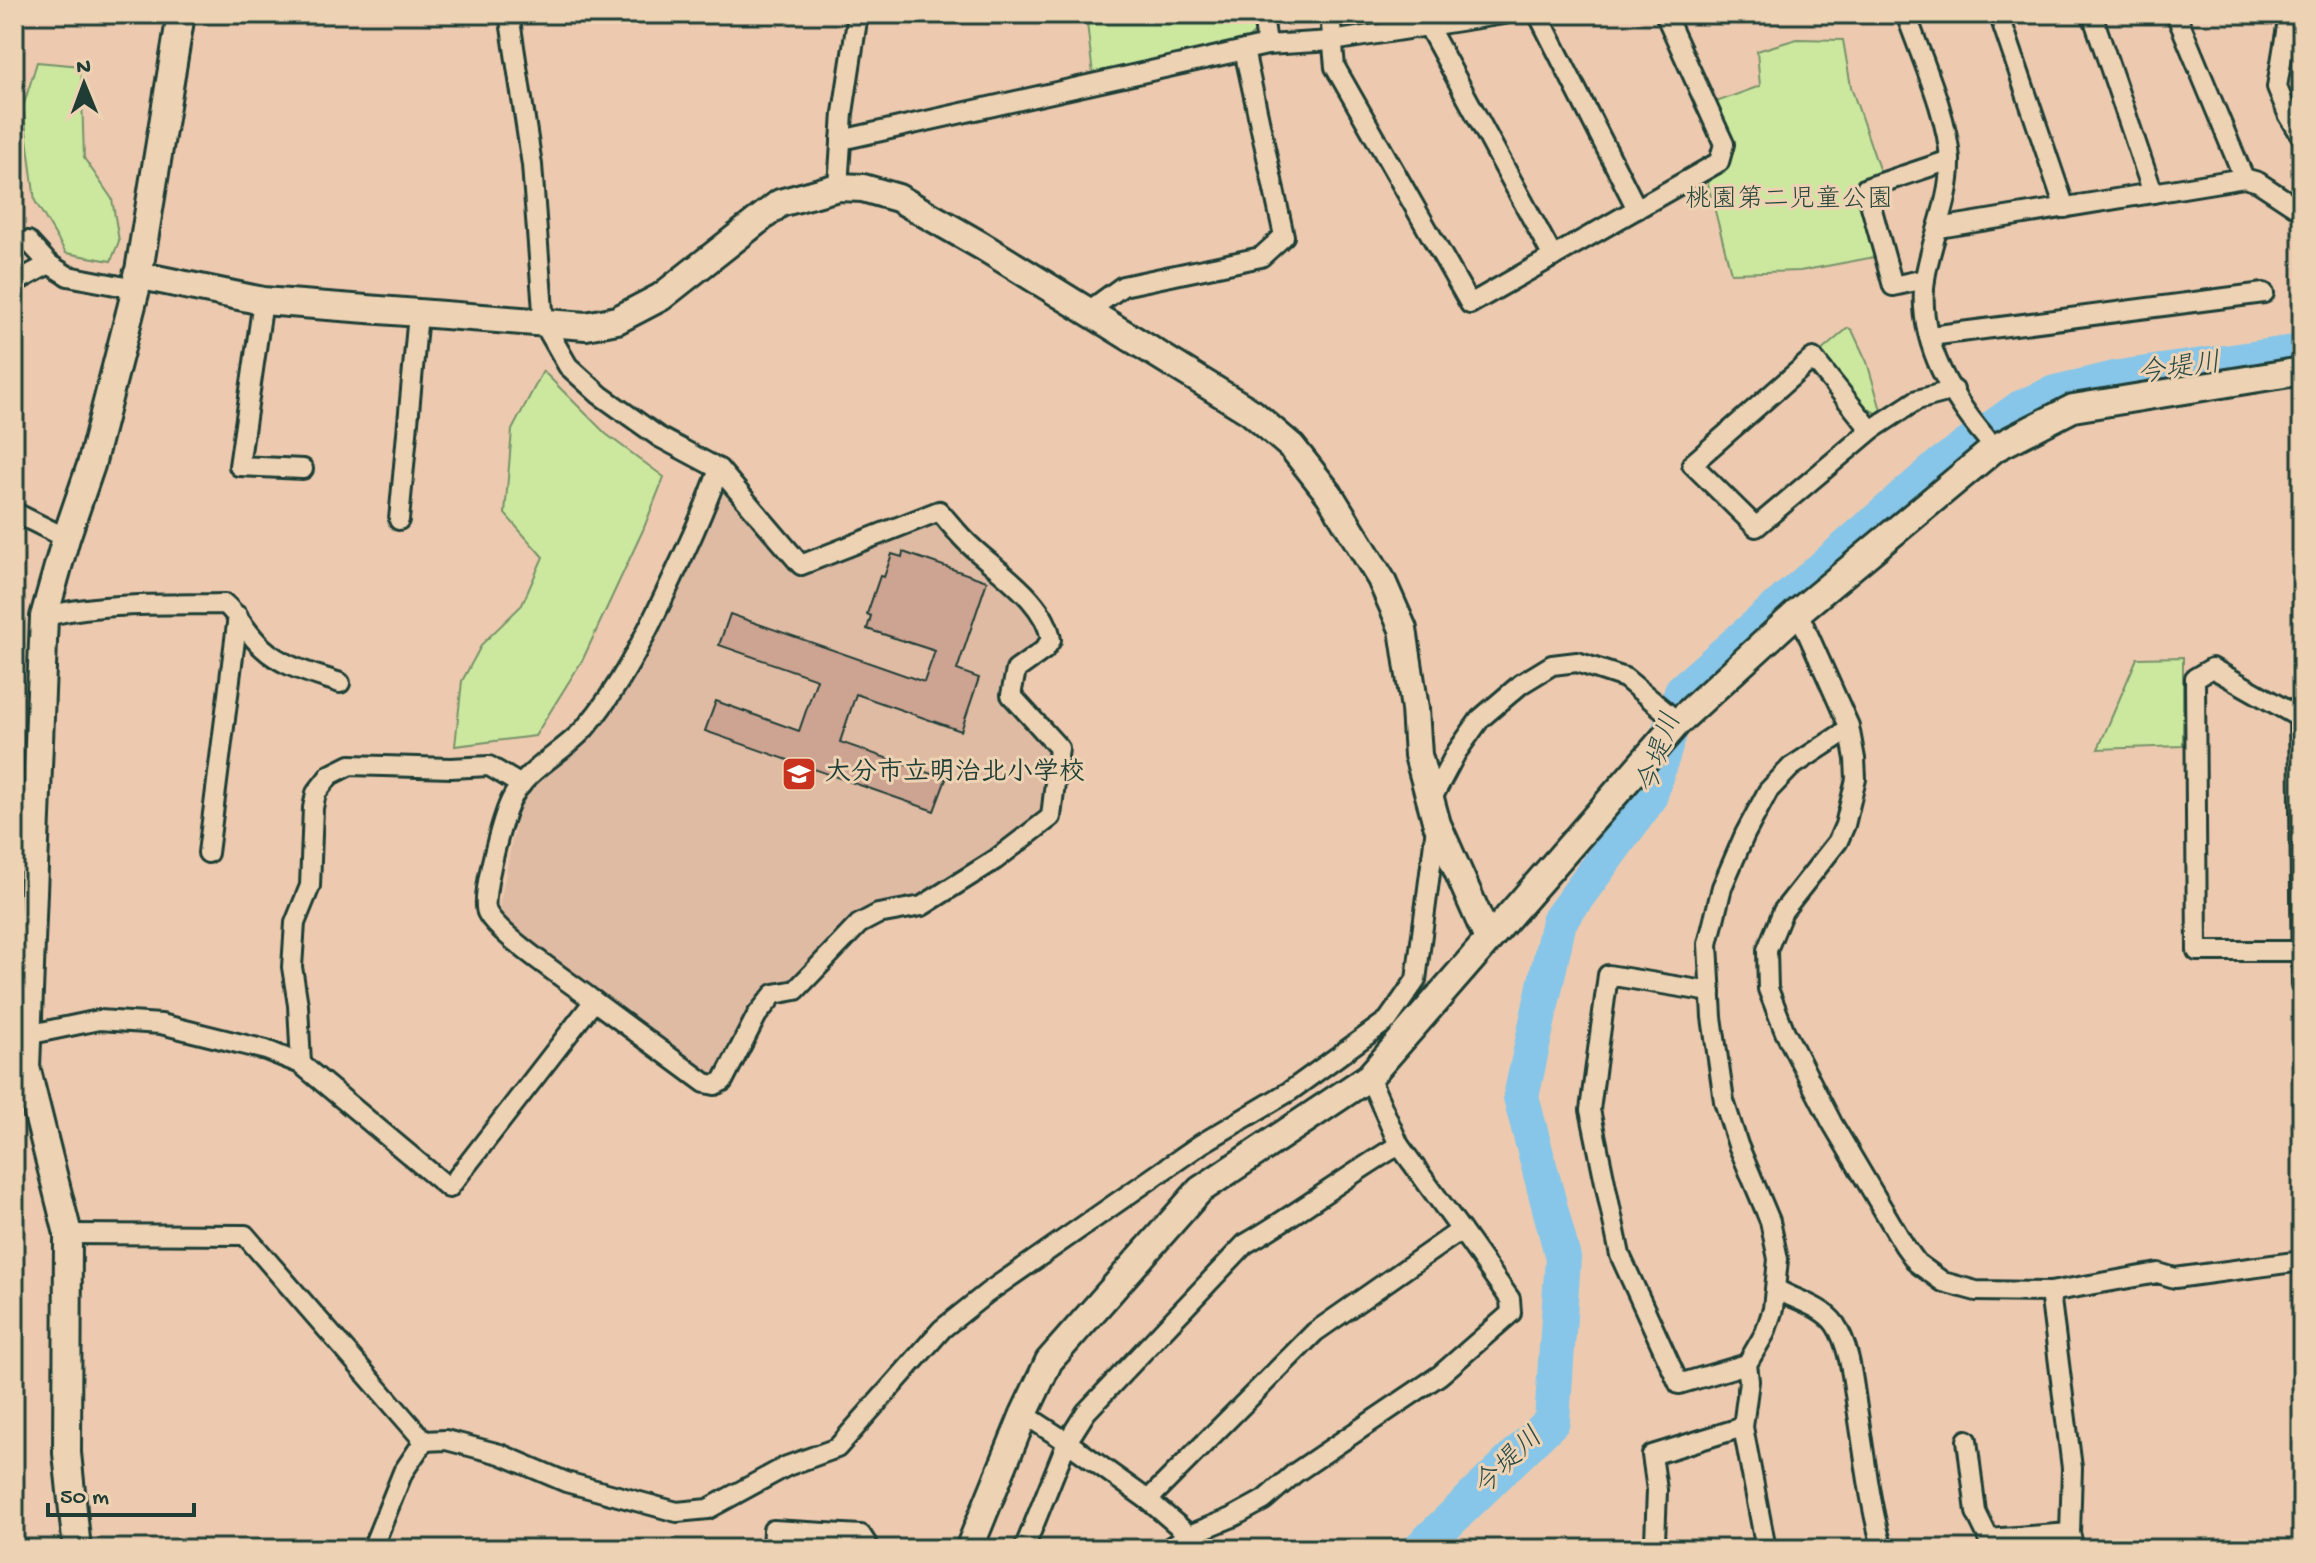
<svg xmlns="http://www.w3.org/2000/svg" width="2316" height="1563" viewBox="0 0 2316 1563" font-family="'Gochi Hand','Klee One',sans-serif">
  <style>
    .built { fill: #dfbba4 }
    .green { fill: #cce89f; stroke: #76926a; stroke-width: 2 }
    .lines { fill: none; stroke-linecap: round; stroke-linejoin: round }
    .river { stroke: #87c6e8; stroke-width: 36 }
    .building { fill: #cda392; stroke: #1f3d34; stroke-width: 2 }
    .street-casing { stroke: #1f3d34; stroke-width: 24 }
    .secondary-casing { stroke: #1f3d34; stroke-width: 32 }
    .street { stroke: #edd3b4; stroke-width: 18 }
    .secondary { stroke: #edd3b4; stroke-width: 26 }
    .labels { text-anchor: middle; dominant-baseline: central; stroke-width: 6; stroke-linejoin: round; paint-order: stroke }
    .park-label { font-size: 26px; fill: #284639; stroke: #edd3b4 }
    .poi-label { font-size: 26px; font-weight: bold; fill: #1f3d34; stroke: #edd3b4; text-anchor: start }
    .water-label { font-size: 28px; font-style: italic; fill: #294b46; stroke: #edd3b4 }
  </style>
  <rect width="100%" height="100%" fill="#edcaaf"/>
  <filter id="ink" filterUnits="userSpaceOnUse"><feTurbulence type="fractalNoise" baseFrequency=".0125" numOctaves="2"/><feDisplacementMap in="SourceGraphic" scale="16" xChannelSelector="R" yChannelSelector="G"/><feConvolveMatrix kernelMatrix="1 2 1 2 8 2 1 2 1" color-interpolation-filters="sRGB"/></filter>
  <g filter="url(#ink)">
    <!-- built -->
    <path class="built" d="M728,491L773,545L774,551L800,578L930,521L942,522L1001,578L1044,629L1041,644L1005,698L1051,748L1044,814L920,900L902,902L789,984L719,1078L706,1076L503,922L499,908L520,800L593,737L638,671L720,495Z"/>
    <!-- green -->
    <g class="green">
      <path d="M1086,14H1253L1255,32L1245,41L1093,75Z"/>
      <path d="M1797,39L1843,40L1851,87L1881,175L1858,184L1875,257L1800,271L1731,273L1707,180L1727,168L1731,142L1716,102L1760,86L1757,51Z"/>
      <path d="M37,62L81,66L84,158L112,199L119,241L111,261L66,253L35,201L23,107Z"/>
      <path d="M1848,328L1852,330L1867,362L1881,410L1876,413L1867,408L1820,352Z"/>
      <path d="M543,371L606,434L664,477L643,530L583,659L535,736L455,746L462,681L482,644L522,605L543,557L505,514L512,430Z"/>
      <path d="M2183,657V746L2098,749L2137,658Z"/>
    </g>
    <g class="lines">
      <!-- river -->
      <path class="river" d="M1420,1549L1552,1421L1563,1258L1521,1097L1559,921L1649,798L1682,691L1941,465L2021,408L2055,393L2119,378L2302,352"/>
    </g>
    <!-- building -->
    <path class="building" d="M903,552L987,581L957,670L979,678L961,731L856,694L840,742L946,779L934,811L705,731L716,701L799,731L817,679L719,645L730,614L924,682L935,651L867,629L871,616L867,614L880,576L884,577L892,554L902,557Z"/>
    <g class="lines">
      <!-- street casing -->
      <g class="street-casing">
        <g id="street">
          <path d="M509,14L532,165L544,324L568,366L600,395L659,437L719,469L801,565L939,511C950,523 960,537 973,548C1000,573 1046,602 1051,640L1044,650L1016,670L1011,695L1059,748L1051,817L995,860L922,906L878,914L859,924L796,990L774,994L757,1015L723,1081L715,1085L705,1083L594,1001"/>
          <path d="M1263,14L1267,45"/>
          <path d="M1330,14L1335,67L1470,304L1719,162L1724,144L1665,14"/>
          <path d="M1538,14L1637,209"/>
          <path d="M1906,14C1921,57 1948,116 1950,160C1951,202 1931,238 1925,279C1916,342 1954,403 1995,448"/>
          <path d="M1999,14L2065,208"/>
          <path d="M2092,14L2153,193"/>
          <path d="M2176,14L2244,178"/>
          <path d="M2289,14L2277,87L2288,114L2302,137"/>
          <path d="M1428,26L1553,257"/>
          <path d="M841,140L1267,45L1332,41L1504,14"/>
          <path d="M838,187L843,113L858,14"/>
          <path d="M1939,228L2244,178L2258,182L2302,211"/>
          <path d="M14,240L28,241L49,264L68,276L136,289"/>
          <path d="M1925,279L1893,286L1866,188L1950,160"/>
          <path d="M14,283L49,264"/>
          <path d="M263,301L239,466L303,469"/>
          <path d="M1087,312L1123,286L1261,257L1284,236L1244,50"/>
          <path d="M1930,336L2264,293"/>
          <path d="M1871,430L1756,527L1692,464L1813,358L1871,430L1917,400L1954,390"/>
          <path d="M14,512L66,538"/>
          <path d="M399,520L418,314"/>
          <path d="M1798,612L1849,726L1855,759L1856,779L1845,825L1838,841L1783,911L1767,950L1768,989L1785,1032L1832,1123L1904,1245L1917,1263L1943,1282L1976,1291L2050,1292L2158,1273L2175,1278L2302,1261"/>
          <path d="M44,617C95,602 171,605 225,604C240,617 248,635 263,648C283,667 314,674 340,683"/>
          <path d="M2299,717L2302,983"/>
          <path d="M2302,719L2212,668L2195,678L2197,951H2302"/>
          <path d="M1430,802L1456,753L1480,719L1521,684L1552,665L1577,662L1625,678L1678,722"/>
          <path d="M208,853L238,616"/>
          <path d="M1711,992L1608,975L1590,1110L1620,1255L1679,1384L1747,1364"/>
          <path d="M27,1035L99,1020L161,1024L266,1050L301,1064L449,1188L594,1001C570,982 498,935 487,912C480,897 503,816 511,800C526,769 563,753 585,728C620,688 643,640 666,592C685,552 704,512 719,469"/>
          <path d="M301,1064L298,1005L292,967L295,923L310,886L313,808L316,793L330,775L350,765L451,768L489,766L521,785"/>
          <path d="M68,1234L245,1235L424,1441"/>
          <path d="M1776,1289C1795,1300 1822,1306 1835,1324C1850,1346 1853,1382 1857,1408C1865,1455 1869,1503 1883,1549"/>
          <path d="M2050,1292L2072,1468L2070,1533L2074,1549"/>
          <path d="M1024,1414L1067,1442L1148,1500L1315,1332L1461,1230L1399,1145L1369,1077"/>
          <path d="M1967,1440L1976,1512L1994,1549"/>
          <path d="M424,1441L446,1440L500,1454L566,1482L677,1512L708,1509L787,1466L837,1448L942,1329L987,1293L1201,1144L1290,1091L1388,1020L1416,980L1436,827"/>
          <path d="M1148,1500L1189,1535L1233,1517L1264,1500L1295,1473L1440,1375L1511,1313L1510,1299L1461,1230"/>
          <path d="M1988,1539L2070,1533"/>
          <path d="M372,1549L403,1472L424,1441"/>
          <path d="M772,1549L773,1530L861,1535L870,1549"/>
          <path d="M1024,1549L1067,1442L1086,1412L1245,1244C1298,1214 1346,1176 1399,1145"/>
          <path d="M1167,1549L1189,1535"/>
          <path d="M1657,1549L1655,1541L1657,1490L1652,1455L1743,1427"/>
          <path d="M1766,1549L1743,1427L1749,1381L1747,1364L1765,1333L1773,1309L1778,1259L1770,1221L1738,1145L1724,1101L1712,1017L1708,944L1722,887L1745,834L1768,791L1791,767L1849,729"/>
        </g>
      </g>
      <!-- secondary casing -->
      <g class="secondary-casing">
        <g id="secondary">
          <path d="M137,275L263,301L586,326L617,320L661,297L780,203L838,187L863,188L898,198L982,246L1251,412L1292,447L1329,494L1381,579L1403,629L1415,709L1418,755L1437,824L1488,939"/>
          <path d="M77,1549L67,1453L68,1234L26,1067L44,617L66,538L91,465L136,289L181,14"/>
          <path d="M969,1549L1024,1414L1049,1361L1200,1190L1369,1077L1678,722L1798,612L1995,448L2073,408L2302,371"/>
        </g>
      </g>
      <!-- street -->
      <use href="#street" class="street"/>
      <!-- secondary -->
      <use href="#secondary" class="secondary"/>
    </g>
  </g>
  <!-- icons -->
  <defs>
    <g id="school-square" transform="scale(1.8)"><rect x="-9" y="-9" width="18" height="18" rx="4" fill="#c8321e" stroke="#edd3b4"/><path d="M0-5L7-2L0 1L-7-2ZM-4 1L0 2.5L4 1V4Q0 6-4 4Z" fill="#fff"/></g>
  </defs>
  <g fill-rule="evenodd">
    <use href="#school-square" x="799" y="774"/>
  </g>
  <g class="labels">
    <!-- park labels -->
    <g class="park-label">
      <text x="1789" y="201">桃園第二児童公園</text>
    </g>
    <!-- poi labels -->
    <g class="poi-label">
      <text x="825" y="774">大分市立明治北小学校</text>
    </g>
    <!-- water labels -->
    <g class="water-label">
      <text transform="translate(2179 370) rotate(-8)">今堤川</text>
      <text transform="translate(1661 754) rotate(-71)">今堤川</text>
      <text transform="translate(1509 1463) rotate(-44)">今堤川</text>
    </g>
  </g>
  <!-- margin -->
  <rect width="2316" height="1563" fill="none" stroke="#edd3b4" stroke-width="48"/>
  <rect x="24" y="24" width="2268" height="1515" fill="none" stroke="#1f3d34" stroke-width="3" filter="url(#ink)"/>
  <!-- north arrow -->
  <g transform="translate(84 84) rotate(359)" stroke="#edd3b4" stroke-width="6" paint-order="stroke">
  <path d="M0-6L14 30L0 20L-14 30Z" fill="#1f3d34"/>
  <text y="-12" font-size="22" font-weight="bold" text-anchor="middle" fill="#1f3d34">N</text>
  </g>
  <!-- scale -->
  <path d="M48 1503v12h146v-12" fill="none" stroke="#1f3d34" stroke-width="4"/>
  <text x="60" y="1503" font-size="24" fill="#1f3d34" stroke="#edd3b4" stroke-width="6" paint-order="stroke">50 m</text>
</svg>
